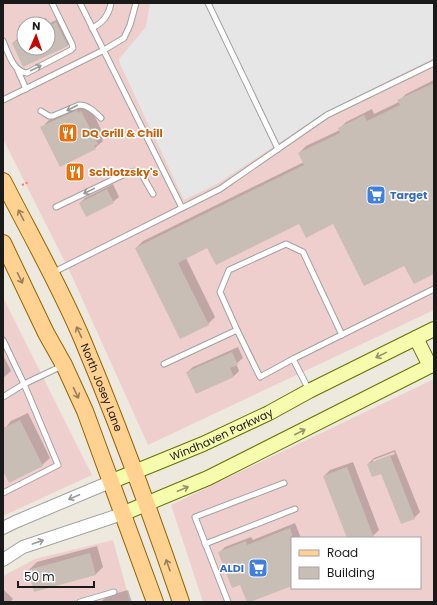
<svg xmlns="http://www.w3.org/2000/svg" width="437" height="605" viewBox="0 0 437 605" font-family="Poppins,sans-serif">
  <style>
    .commercial { fill: #efcfcd; fill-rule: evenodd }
    .parking { fill: #e6e6e6 }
    .shadow { fill: #0003; fill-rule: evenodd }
    .building { fill: #c9beb5 }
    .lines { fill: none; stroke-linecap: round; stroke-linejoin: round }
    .service-casing { stroke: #a1a1a1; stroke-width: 7 }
    .tertiary-casing { stroke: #a1a1a1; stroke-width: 14 }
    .secondary-casing { stroke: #647300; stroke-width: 16 }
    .primary-casing { stroke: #916400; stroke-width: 18 }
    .path { stroke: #ff725e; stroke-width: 2; stroke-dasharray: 2 2; stroke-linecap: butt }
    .service { stroke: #fff; stroke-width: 5 }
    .tertiary { stroke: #fff; stroke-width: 12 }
    .secondary { stroke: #f6fcae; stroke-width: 14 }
    .primary { stroke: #ffd292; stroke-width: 16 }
    .oneway { stroke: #989898 }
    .oneway2 { stroke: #987f5c }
    .oneway3 { stroke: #93966b }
    .labels { text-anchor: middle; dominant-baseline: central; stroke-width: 3; stroke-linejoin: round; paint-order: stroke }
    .food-label { font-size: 11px; font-weight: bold; fill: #c56008; stroke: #fff; text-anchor: start }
    .shop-label { font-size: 11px; font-weight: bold; fill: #366cbe; stroke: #fff; text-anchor: start }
    .street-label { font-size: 11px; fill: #1a1a1a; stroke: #fff }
  </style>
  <rect width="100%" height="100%" fill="#ede9df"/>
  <!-- commercial -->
  <g class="commercial">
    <path d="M3,3H434V310L148,445L70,272L3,139ZM24,24H48V48H24Z"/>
    <path d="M3,297L92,475L3,516Z"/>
    <path d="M434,379V602H203L171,505ZM292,538H420V588H292Z"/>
    <path d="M113,540L130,602H3V576L35,559Z"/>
  </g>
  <!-- parking -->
  <path class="parking" d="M150,3H434V58L346,102L318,117L217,184L184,200L120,64L119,59L146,27Z"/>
  <!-- shadow -->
  <g class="shadow">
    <path d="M62,17L73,40L67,46L24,66L13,43L18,38L24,35V48H48V24H36L40,20L46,18L48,24Z"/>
    <path d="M434,80V273L405,265L334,223L300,222L208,247L186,258L215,317L208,324L136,248L143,241L304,162L299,153L306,146L340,130L339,129L346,122L372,109L374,114L399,102V101L406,94Z"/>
    <path d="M84,104L85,106L89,104L104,136L102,139L103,141L95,148L42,127L49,120Z"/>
    <path d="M113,184L119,197L113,202L80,203L85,198Z"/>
    <path d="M238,347L243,358L236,364L239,371L234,376L187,372L193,367Z"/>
    <path d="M3,355L11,371L3,378Z"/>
    <path d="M28,413L50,458L42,465L3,469V431L11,421Z"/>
    <path d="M395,450L420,512L414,518L382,472L368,464L374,458ZM394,452L395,454L373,462V460Z"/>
    <path d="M353,462L379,530L373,536L367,538H348L324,476L330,470Z"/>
    <path d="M295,523L301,538H292V585L241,583L219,553L225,547L251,537L253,540Z"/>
    <path d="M97,546L103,567L96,574L29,570L37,562Z"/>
    <path d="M3,589L13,599L10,602H3Z"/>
    <path d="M128,590L132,602H101L107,596Z"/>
  </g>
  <!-- building -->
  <g class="building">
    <path d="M56,22L68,46L23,67L12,43L24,37V48H48V26Z"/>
    <path d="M434,83V274L414,284L404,266L364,286L333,224L306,238L299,224L216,265L207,248L178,263L209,325L180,339L135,248L304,165L298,153L340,133L338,128L364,115L367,121L400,105L397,100Z"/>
    <path d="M77,110L78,113L81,111L98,144L94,146L96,149L60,167L40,127Z"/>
    <path d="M107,189L114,203L86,217L79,203Z"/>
    <path d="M232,352L238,365L230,368L234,377L196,394L186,372Z"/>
    <path d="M20,420L43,466L9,483L3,471V427H6Z"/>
    <path d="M390,455L415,519L401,524L381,474L372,477L367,464Z"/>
    <path d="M347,467L374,538H347L323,476Z"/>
    <path d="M290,528L292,534V586L250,602H247L240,585L232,588L218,552L246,541L247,545Z"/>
    <path d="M90,553L96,575L34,592L28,570Z"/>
  </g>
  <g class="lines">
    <!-- service casing -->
    <g class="service-casing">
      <g id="service">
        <path d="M80,3L182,208"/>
        <path d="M208,3L278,149"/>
        <path d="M92,28C103,23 109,15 111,3"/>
        <path d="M3,41C8,52 13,72 27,73L71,50L73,48L72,44L52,3"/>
        <path d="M18,71L26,89"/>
        <path d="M3,100L104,50L124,38L130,25L136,3"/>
        <path d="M41,111L49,116H53L79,105C88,105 94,111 101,118"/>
        <path d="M56,207L129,172L137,171L141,173L153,194"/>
        <path d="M54,272L220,189L327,115L434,63"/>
        <path d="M237,330L260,377L293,359L434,289"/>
        <path d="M3,340L24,384L58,465L3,493"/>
        <path d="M293,359L309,390"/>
        <path d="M164,364L237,330L220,292L229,270L286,244L303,252L342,335"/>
        <path d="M3,397L24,384L62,366"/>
        <path d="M205,544L295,509"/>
        <path d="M80,602L114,592"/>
        <path d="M228,602L195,517L284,483"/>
      </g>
    </g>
    <!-- tertiary casing -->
    <g class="tertiary-casing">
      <g id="tertiary">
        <path d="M3,528L15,522L110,482"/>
        <path d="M3,560L23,547L122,514"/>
      </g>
    </g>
    <!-- secondary casing -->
    <g class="secondary-casing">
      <g id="secondary">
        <path d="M416,338L430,366"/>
        <path id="s1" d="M110,482L203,444L269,413L309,391L434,329"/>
        <path d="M122,514L208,478L434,364"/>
      </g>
    </g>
    <!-- primary casing -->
    <g class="primary-casing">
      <g id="primary">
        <path id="s2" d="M3,181C30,234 60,286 83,341C119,427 151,514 181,602"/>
        <path d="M3,243L46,333L64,365L85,411L155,602"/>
      </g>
    </g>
    <!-- path -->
    <path class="path" d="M22,185L29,182"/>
    <!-- service -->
    <use href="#service" class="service"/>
    <!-- tertiary -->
    <use href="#tertiary" class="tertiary"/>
    <!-- secondary -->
    <use href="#secondary" class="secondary"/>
    <!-- primary -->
    <use href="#primary" class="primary"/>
  </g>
  <!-- one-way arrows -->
  <defs><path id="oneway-shaft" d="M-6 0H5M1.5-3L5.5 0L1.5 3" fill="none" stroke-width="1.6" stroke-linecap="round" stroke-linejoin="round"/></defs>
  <g class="oneway">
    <use href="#oneway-shaft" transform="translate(36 68) rotate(-27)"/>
    <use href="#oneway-shaft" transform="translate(72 108) rotate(153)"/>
    <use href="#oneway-shaft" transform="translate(89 191) rotate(154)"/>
    <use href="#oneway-shaft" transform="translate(74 497) rotate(157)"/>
    <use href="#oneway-shaft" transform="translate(38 542) rotate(-19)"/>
  </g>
  <g class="oneway2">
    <use href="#oneway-shaft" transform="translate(21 215) rotate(-117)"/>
    <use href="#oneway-shaft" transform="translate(20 278) rotate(64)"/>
    <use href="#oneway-shaft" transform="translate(79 332) rotate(-115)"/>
    <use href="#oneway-shaft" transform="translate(76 393) rotate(65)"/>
    <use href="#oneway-shaft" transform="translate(168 565) rotate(-109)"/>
  </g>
  <g class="oneway3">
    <use href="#oneway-shaft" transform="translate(381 355) rotate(154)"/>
    <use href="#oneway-shaft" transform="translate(300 432) rotate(-27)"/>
    <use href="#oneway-shaft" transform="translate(183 489) rotate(-23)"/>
  </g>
  <!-- icons -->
  <defs>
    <g id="restaurant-square" transform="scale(1)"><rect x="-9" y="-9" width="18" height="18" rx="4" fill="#e8710a" stroke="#fff"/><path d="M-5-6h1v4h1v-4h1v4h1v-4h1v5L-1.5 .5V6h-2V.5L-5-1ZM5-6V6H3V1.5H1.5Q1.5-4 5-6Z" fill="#fff"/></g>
    <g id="supermarket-square" transform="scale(1)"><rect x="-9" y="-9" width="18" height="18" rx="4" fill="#3f7fe0" stroke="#fff"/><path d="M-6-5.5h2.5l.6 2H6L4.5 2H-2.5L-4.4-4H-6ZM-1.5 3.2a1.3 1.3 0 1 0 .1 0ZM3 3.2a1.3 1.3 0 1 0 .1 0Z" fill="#fff"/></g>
  </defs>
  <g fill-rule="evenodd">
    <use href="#restaurant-square" x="68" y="133"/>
    <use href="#restaurant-square" x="75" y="172"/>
    <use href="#supermarket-square" x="376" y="195"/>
    <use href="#supermarket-square" x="258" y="568"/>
  </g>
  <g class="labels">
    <!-- food labels -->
    <g class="food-label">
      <text x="82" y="133">DQ Grill &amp; Chill</text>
      <text x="89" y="172">Schlotzsky's</text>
    </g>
    <!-- shop labels -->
    <g class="shop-label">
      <text x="390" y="195">Target</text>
      <text x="244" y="568" text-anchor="end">ALDI</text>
    </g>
    <!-- street labels -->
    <g class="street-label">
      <text stroke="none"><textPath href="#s2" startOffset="229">North Josey Lane</textPath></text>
      <text stroke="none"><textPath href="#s1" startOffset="121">Windhaven Parkway</textPath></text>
    </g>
  </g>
  <!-- border -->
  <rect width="437" height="605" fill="none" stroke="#1a1a1a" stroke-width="8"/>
  <!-- legend -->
  <rect x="291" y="537" width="130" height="52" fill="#ffffff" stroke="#a3a3a3"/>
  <rect x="299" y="550" width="20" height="6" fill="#ffd292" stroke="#a3a3a3"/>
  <text x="327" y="557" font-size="12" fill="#1a1a1a">Road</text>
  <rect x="299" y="567" width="20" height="12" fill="#c9beb5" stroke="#a3a3a3"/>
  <text x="327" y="577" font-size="12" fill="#1a1a1a">Building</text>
  <!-- north arrow -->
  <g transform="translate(36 36) rotate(2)"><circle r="19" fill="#ffffff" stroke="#a3a3a3"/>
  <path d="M0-3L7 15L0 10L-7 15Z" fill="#c50400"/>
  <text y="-6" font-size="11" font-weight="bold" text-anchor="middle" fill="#1a1a1a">N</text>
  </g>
  <!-- scale -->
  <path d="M18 581v6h76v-6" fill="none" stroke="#1a1a1a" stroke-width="2"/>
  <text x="24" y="581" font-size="12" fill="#1a1a1a" stroke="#ffffff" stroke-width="3" paint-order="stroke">50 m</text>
</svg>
